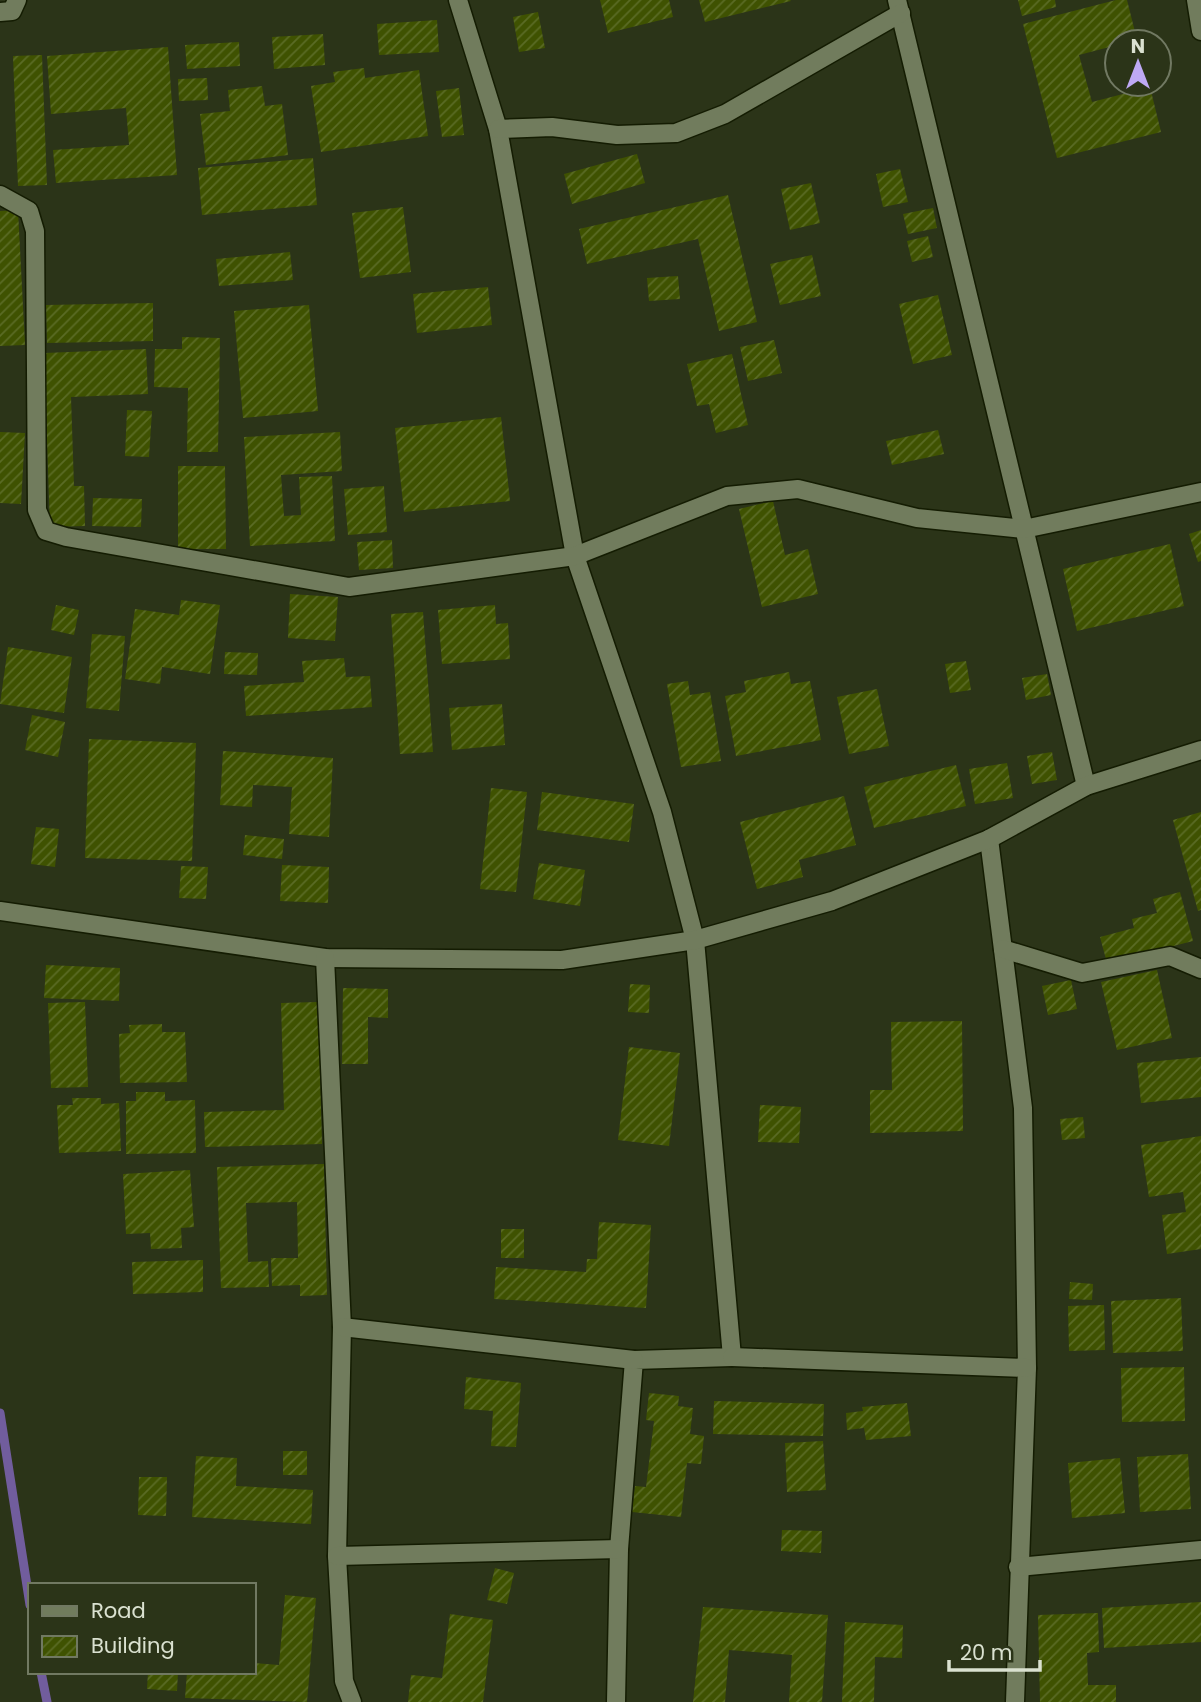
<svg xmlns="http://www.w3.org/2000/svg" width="1201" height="1702" viewBox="0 0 1201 1702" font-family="Poppins,sans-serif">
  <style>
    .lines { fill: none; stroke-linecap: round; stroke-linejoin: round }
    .stream { stroke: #715d9d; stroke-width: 9 }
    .building { fill: url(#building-hatch) }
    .minor-casing { stroke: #141c02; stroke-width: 21 }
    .minor { stroke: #717c5d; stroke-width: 18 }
  </style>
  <defs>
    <pattern id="building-hatch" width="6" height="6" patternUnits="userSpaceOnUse" patternTransform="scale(1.75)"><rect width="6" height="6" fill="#3f5201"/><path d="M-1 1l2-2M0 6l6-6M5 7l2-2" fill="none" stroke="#5a6b25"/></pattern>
  </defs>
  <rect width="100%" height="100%" fill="#2b3418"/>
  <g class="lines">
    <!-- stream -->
    <g class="stream">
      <path d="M0,1413L30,1605"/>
      <path d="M41,1672L47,1702"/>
    </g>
  </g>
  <!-- building -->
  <g class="building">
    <path d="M600,0H669L673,17L608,33Z"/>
    <path d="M699,0H790L791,1L705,22Z"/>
    <path d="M1018,0H1055L1056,7L1022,16Z"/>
    <path d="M1116,0H1127L1137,40L1117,42V45L1079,55L1092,102L1150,87L1161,132L1057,158L1023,24Z"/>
    <path d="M538,12L545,48L519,52L513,17Z"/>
    <path d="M437,20L439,52L379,55L377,24Z"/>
    <path d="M323,34L325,65L274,69L272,37Z"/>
    <path d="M239,42L240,66L187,69L185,45Z"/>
    <path d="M168,47L177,175L56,183L53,150L129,145L126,108L51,114L47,56Z"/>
    <path d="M42,55L47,185L18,186L13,56Z"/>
    <path d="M364,68L365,78L419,70L428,136L321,152L311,86L335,82L333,72Z"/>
    <path d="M207,78L208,100L179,101L178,79Z"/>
    <path d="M262,86L265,106L282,104L288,155L206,165L200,114L230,111L228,90Z"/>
    <path d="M459,88L464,135L442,137L436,91Z"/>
    <path d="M637,154L645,183L572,204L564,174Z"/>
    <path d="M313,158L317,205L202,215L198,168Z"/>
    <path d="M900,169L908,202L883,207L876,174Z"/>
    <path d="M811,183L820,223L790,230L781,189Z"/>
    <path d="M728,195L757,322L719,331L698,239L587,264L579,229Z"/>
    <path d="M403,207L411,272L360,278L352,213Z"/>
    <path d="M933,208L937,228L908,234L903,214Z"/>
    <path d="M18,210L25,345L0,346V211Z"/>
    <path d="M928,236L933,257L912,262L907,241Z"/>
    <path d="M290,252L293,280L219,286L216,259Z"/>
    <path d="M812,255L821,296L780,305L770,264Z"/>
    <path d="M678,276L680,299L649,301L647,278Z"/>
    <path d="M488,287L492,325L417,333L413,294Z"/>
    <path d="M938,295L952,355L913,364L899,304Z"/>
    <path d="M153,303V341L47,343L46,305Z"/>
    <path d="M309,305L318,411L243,418L234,311Z"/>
    <path d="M182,337L220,338L218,452H187L188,388L154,387L155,349H182Z"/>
    <path d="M774,340L782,373L748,381L740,347Z"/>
    <path d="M146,349L148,394L71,397L74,486H84L85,526L50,527L44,353Z"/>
    <path d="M732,354L748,425L716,433L709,404L697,406L687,364Z"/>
    <path d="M127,410L152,411L149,457L125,456Z"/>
    <path d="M501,417L510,501L404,512L395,428Z"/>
    <path d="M938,430L944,454L892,465L886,441Z"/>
    <path d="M0,432L25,433L21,504L0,503Z"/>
    <path d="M340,432L342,471L281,475L284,516L301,515L299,477L332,476L335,541L250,546L244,437Z"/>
    <path d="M178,466H225L226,549H178Z"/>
    <path d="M384,486L387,532L348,535L344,489Z"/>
    <path d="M93,498L142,499L141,527L92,526Z"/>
    <path d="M773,501L785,555L808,549L818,594L762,607L739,509Z"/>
    <path d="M1201,530V561L1198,562L1189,534Z"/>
    <path d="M392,540L393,568L359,570L357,542Z"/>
    <path d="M1170,544L1184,606L1077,631L1063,569Z"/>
    <path d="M290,594L338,597L335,641L288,638Z"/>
    <path d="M181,600L220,605L210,674L162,667L160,684L125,679L135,609L179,615Z"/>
    <path d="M56,605L79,610L74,635L51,630Z"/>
    <path d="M495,605L496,624L508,623L510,659L442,664L438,610Z"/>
    <path d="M423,612L433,752L400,754L391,614Z"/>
    <path d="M92,634L125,636L119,711L86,708Z"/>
    <path d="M8,647L72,657L64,713L0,704Z"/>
    <path d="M225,652L258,653L257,675L224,674Z"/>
    <path d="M344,658L346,677L370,676L372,707L246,716L244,686L304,682L302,661Z"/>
    <path d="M966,661L971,690L950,693L945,664Z"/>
    <path d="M789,672L791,684L810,681L821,740L736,756L725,696L746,692L744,681Z"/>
    <path d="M1047,674L1051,695L1026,700L1022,678Z"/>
    <path d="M688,681L690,695L710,692L721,761L681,767L667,684Z"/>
    <path d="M877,689L889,746L849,754L837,697Z"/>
    <path d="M502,704L505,745L452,750L449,708Z"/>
    <path d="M32,715L65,722L58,757L25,750Z"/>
    <path d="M89,739L196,743L192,861L85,858Z"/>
    <path d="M223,751L333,758L329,837L289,834L292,787L253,785L252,807L220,805Z"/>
    <path d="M1052,752L1057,780L1032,784L1027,756Z"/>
    <path d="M1007,763L1013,798L975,804L969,769Z"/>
    <path d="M956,765L966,806L874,828L864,787Z"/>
    <path d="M491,788L527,792L516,892L480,889Z"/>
    <path d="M542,792L634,804L629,842L537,830Z"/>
    <path d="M844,796L856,845L799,860L803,877L757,889L740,822Z"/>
    <path d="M1201,812V910L1198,911L1173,820Z"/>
    <path d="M36,827L59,829L55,867L31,864Z"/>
    <path d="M245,835L284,839L282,859L243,855Z"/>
    <path d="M539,863L585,870L580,906L533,899Z"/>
    <path d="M282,865L329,867L328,903L280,901Z"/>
    <path d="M181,866L208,867L206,899L179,898Z"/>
    <path d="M1180,892L1193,941L1107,963L1100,937L1134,928L1132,919L1157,913L1153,899Z"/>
    <path d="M46,965L120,968L119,1001L44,998Z"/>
    <path d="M1157,970L1172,1038L1117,1050L1101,982Z"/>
    <path d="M1071,980L1077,1009L1048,1015L1042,986Z"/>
    <path d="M630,984L650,985L649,1013L628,1012Z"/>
    <path d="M343,988L388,989V1018L368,1017V1064H342Z"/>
    <path d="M85,1002L88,1087L51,1088L48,1003Z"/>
    <path d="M318,1002L322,1144L205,1147L204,1112L284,1110L281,1003Z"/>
    <path d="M962,1021L963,1131L870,1133V1090H892L891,1022Z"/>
    <path d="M162,1024V1032H185L187,1082L120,1083L119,1034L130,1033L129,1025Z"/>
    <path d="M629,1047L680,1053L669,1146L618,1140Z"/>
    <path d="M1201,1057V1097L1141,1103L1137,1063Z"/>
    <path d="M136,1092H165V1101L195,1100L196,1153L126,1154V1101H136Z"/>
    <path d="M72,1098H101V1104L119,1103L121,1151L59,1153L57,1105H73Z"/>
    <path d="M760,1105L801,1107L799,1143L758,1142Z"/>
    <path d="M1083,1117L1085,1138L1062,1140L1060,1119Z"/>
    <path d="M1201,1136V1249L1167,1254L1162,1215L1186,1212L1183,1192L1149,1197L1141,1145Z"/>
    <path d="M324,1164L327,1295L300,1296V1285L272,1286L271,1258H298L297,1202L246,1203L248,1262L268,1261L269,1287L221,1288L217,1167Z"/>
    <path d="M190,1170L194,1227L181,1228L182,1248L151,1249L150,1233L126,1234L123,1174Z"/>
    <path d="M599,1222L651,1225L646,1308L494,1299L496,1267L586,1272L587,1259H597Z"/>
    <rect x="501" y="1229" width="23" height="29"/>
    <path d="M203,1260V1292L133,1294L132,1262Z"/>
    <path d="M1070,1282L1093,1284L1092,1300L1069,1299Z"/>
    <path d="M1181,1298L1183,1351L1113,1353L1111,1301Z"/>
    <path d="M1104,1305L1105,1350L1069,1351L1068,1306Z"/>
    <path d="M1184,1367L1185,1421L1122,1422L1121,1368Z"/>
    <path d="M466,1377L521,1383L516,1447L491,1446L493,1411L464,1409Z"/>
    <path d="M649,1393L679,1396L678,1406L693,1408L690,1434L704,1436L701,1464L687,1463L681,1517L632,1512L635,1486L646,1487L654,1421L646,1420Z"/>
    <path d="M714,1401L824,1404L823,1436L713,1434Z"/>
    <path d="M907,1403L911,1436L866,1440L864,1428L847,1430L846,1413L863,1411L862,1407Z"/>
    <path d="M823,1441L826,1490L787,1492L785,1443Z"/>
    <rect x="283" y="1451" width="24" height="24"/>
    <path d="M1188,1454L1191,1509L1140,1512L1137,1457Z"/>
    <path d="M196,1456L237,1458L236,1486L313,1490L311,1524L192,1517Z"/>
    <path d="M1120,1458L1125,1513L1072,1518L1068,1463Z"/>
    <path d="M139,1477H167L166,1516L138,1515Z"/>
    <path d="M782,1530L822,1531L821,1553L781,1551Z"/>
    <path d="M495,1568L514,1573L507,1604L487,1600Z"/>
    <path d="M285,1595L316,1598L307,1702L185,1698L187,1672H254V1663L279,1665Z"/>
    <path d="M1201,1602V1642L1104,1648L1102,1608Z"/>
    <path d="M703,1607L828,1615L822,1702H789L792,1655L729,1650L725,1702H693Z"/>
    <path d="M1098,1613L1099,1652L1087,1653L1088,1685H1116V1702H1040L1038,1615Z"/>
    <path d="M450,1614L493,1620L483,1702H408L411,1675L442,1678Z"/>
    <path d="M845,1622L903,1625L902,1658L875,1657L874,1702H842Z"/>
    <path d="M148,1672H178L177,1691L147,1689Z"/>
  </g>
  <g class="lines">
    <!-- minor casing -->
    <g class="minor-casing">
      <g id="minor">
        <path d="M458,0L498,129L575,556L662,812L695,940L732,1357L634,1360L619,1549L616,1702"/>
        <path d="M897,0L1086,786"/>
        <path d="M1196,0L1201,31"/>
        <path d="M0,12L12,11L17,0"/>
        <path d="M498,129L552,127L617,135L676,133L725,114L901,13"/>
        <path d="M0,195L29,211L35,231L37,510L46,531L66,537L349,587L575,556L727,496L798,489L917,518L1024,529L1201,492"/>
        <path d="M989,839L1023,1108L1027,1368L1015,1702"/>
        <path d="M0,911L325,958L562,960L695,940L832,901L989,839L1086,786L1201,750"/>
        <path d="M1003,949L1082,973L1170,956L1201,969"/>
        <path d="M325,958L342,1327L337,1556L344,1681L352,1702"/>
        <path d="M342,1327L634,1360"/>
        <path d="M732,1357L1027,1368"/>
        <path d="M337,1556L619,1549"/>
        <path d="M1018,1567L1201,1550"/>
      </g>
    </g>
    <!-- minor -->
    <use href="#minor" class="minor"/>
  </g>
  <!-- legend -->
  <rect x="28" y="1583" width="228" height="91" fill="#2b3418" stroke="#717962" stroke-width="2"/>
  <rect x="42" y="1606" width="35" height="10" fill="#717c5d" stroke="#717962" stroke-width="2"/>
  <text x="91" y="1618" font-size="21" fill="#dae1d0">Road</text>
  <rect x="42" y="1636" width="35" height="21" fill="url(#building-hatch)" stroke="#717962" stroke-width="2"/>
  <text x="91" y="1653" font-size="21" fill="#dae1d0">Building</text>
  <!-- north arrow -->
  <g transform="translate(1138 63)"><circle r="33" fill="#2b3418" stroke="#717962" stroke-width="2"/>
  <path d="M0-5L12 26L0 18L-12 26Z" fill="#bea9f4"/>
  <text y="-10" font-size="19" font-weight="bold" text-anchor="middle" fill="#dae1d0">N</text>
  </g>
  <!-- scale -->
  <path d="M949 1660v10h91v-10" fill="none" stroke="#dae1d0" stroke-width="3.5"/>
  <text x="960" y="1660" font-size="21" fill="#dae1d0" stroke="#2b3418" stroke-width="5" paint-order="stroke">20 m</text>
</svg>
